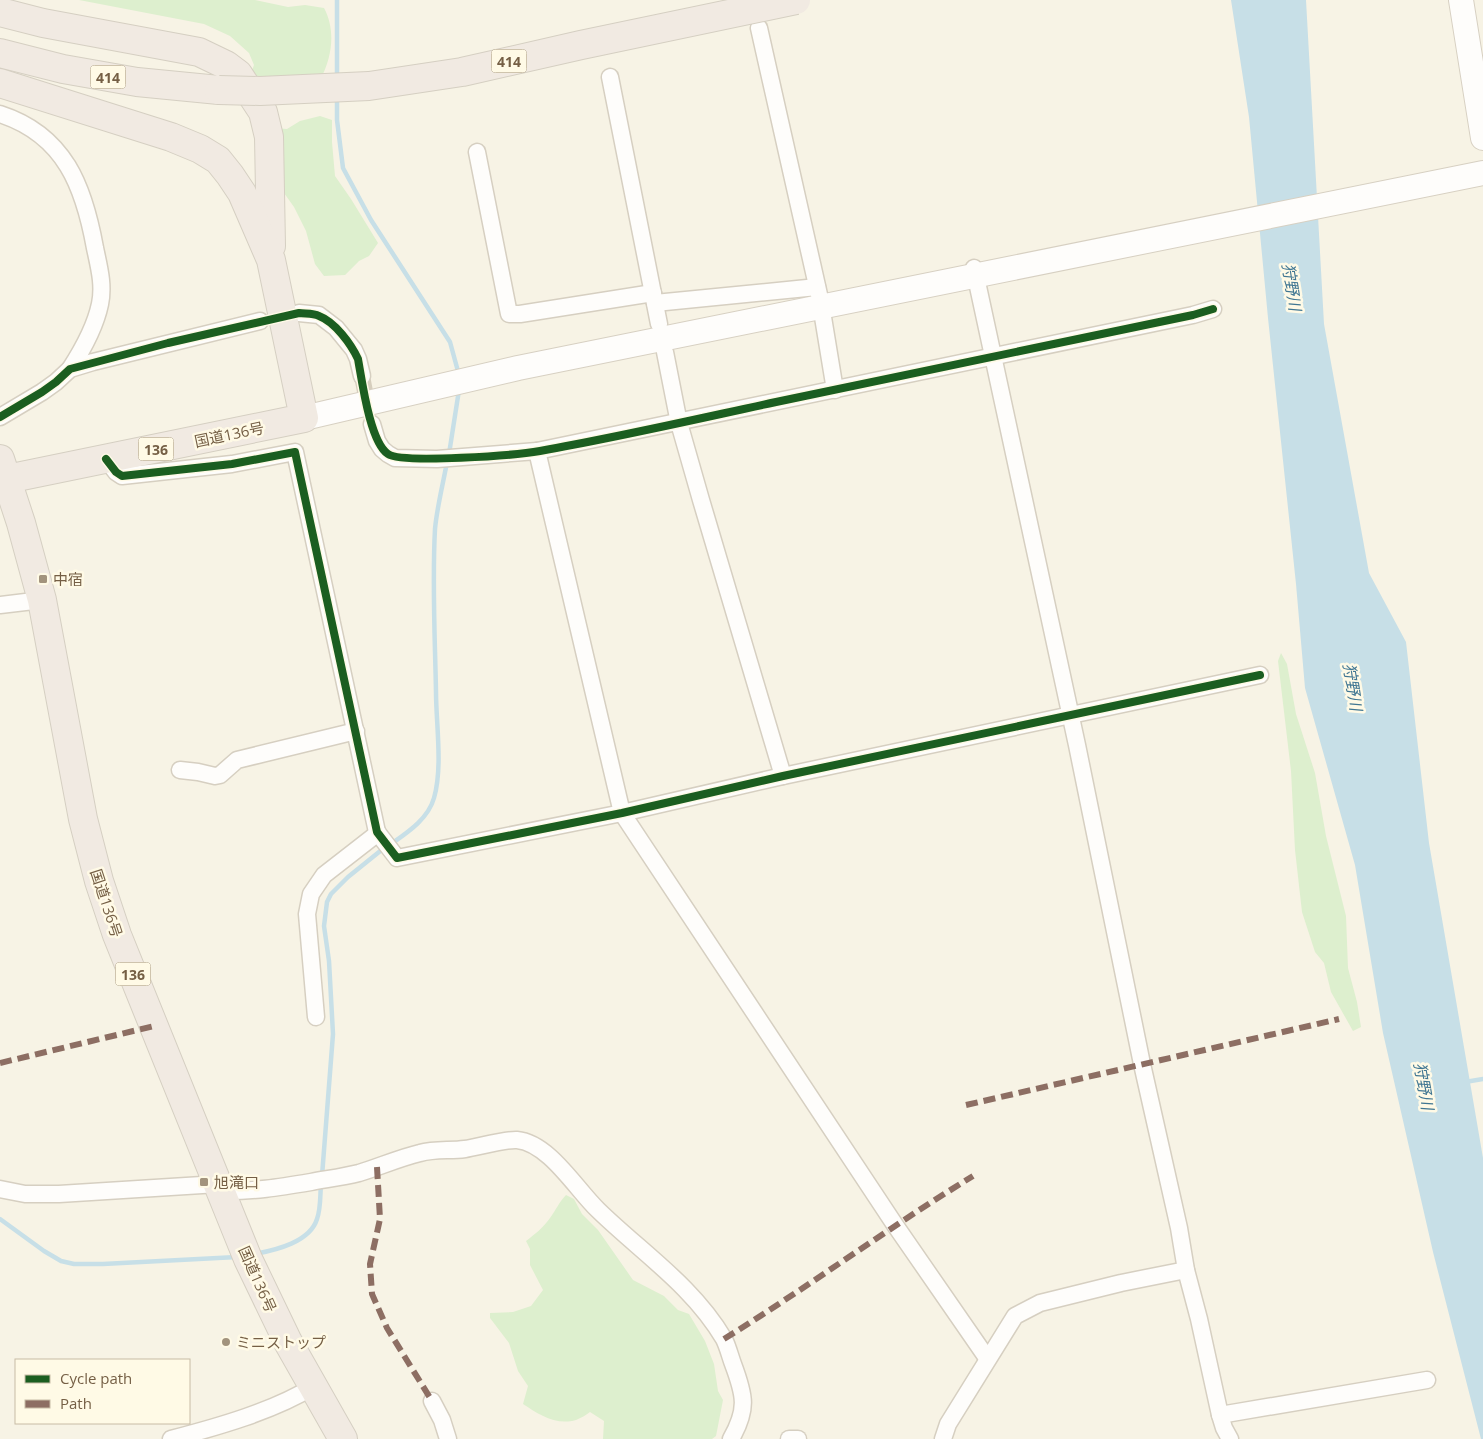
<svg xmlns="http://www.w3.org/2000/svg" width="1483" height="1439" viewBox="0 0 1483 1439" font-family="'Open Sans','Noto Sans JP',sans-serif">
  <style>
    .green { fill: #ddefce }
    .water { fill: #c7dfe7 }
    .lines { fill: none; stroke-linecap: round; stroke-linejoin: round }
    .stream { stroke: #c7dfe7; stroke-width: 4.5 }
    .street-tunnel { stroke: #d6cebd; stroke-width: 16; stroke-dasharray: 16 8; stroke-linecap: butt }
    .street-casing { stroke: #d6cfc1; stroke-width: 19 }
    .secondary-casing { stroke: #d7d0c2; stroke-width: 26 }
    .highway-casing { stroke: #d5cfc2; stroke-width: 30 }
    .street { stroke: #fefdfb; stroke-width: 16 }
    .secondary { stroke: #fefdfb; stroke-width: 24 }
    .highway { stroke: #f1eae2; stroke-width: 28 }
    .highway-bridge-casing { stroke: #d5cfc2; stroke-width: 30; stroke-linecap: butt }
    .highway-bridge { stroke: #f1eae2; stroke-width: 28 }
    .quiet { stroke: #8d6e63; stroke-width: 6; stroke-dasharray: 12 6; stroke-linecap: butt }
    .cycleway-casing { stroke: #fffae6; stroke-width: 11 }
    .cycleway { stroke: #1b5e20; stroke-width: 8 }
    .poi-dot { fill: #a2937d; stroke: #fffae6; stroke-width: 2 }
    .labels { text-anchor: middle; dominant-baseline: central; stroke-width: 5; stroke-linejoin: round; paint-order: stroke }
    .shield { fill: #fffae6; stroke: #9e8e75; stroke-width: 1 }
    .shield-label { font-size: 14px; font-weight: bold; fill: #755f45 }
    .street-label { font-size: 15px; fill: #755f45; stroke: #fffae6 }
    .poi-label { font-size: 15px; fill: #755f45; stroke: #fffae6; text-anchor: start }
    .water-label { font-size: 16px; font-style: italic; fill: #407692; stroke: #fffae6 }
  </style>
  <rect width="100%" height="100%" fill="#f7f3e5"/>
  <!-- green -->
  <g class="green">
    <path d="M79,0H255L288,7L305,5L324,8C336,30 332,57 321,78L287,85L250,76L254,65L249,53L230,36L204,24Z"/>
    <path d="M320,116L332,120V142L335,176L351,199L378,243L369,256L359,261L345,275L324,276L315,264L306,231L294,207L277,183L274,128L287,129L300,121Z"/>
    <path d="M1281,653L1287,664L1296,714L1315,773L1326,836L1346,916L1348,968L1357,1002L1361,1027L1353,1031L1331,992L1324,963L1315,952L1302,912L1295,850L1291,771L1278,661Z"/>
    <path d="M566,1195L574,1199L582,1214L598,1230L633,1280L664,1296L678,1310L689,1314L705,1341L714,1364L718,1391L723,1400L716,1436L712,1439H603L604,1421L590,1412C586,1415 581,1418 576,1420C556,1426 538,1414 523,1404L528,1386L518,1371L509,1343L490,1318V1313L513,1312L531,1306L543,1290L530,1265V1249L526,1241C535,1234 543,1228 550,1218C556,1210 559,1202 566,1195Z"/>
  </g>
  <!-- water -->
  <path class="water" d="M1231,0H1306L1324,324L1369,573L1406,642L1429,843L1483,1158V1439H1481L1433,1252L1383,1033L1355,865L1305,688L1296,584L1268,318L1249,117Z"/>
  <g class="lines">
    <!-- stream -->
    <g class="stream">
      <path d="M337,77V0"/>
      <path d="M337,95V120L343,168L371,220L450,342L459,375"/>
      <path d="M449,454L459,390"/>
      <path d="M391,844C408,832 428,819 434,798C443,767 436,724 436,692C435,638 432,583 435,529C437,507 443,484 447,462"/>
      <path d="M1465,1082L1483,1079"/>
      <path d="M322,1176L333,1034L329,961L324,926L327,902L331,894L348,877L384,848"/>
      <path d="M0,1219L44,1251L61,1261L74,1264H103L237,1257"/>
      <path d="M255,1254C276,1250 310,1242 317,1219C321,1208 320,1195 321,1184"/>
    </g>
    <!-- street-tunnel -->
    <path class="street-tunnel" d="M362,376L369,412"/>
    <!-- street casing -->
    <g class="street-casing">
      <g id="street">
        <path d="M759,28L820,299L835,390"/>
        <path d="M610,77L659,324"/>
        <path d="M0,114C65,135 84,187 95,248C99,267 104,285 100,304C95,328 83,349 70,369"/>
        <path d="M477,152L509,314H520L653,293"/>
        <path d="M974,268L1077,745L1142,1064L1179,1228L1186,1270L1199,1319L1220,1415L1224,1428L1230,1439"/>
        <path d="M655,303L817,287"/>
        <path d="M299,313L319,315L336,328L354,350L358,359L362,376"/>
        <path d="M665,352L679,423L701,500L783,776"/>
        <path d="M0,417L42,392L56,382L70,369L93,362L260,321"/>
        <path d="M372,424L377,441L382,449L388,454L395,458L437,459L537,451L1193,315L1213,309"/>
        <path d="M537,451L622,813L895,1225L987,1358"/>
        <path d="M106,459L116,472L122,476L232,464L295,452L377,832L397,858L622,813L783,776L1260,675"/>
        <path d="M0,605L42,600"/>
        <path d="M180,770L198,772L215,776L220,775L237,760L356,731"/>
        <path d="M316,1017L307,914L311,894L324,875L378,833"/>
        <path d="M0,1189L25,1194H59L218,1184"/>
        <path d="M221,1191C251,1192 281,1187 311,1182C327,1179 343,1177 359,1173C379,1167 399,1158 420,1153C435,1149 450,1151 465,1149C478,1147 506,1139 517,1140C549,1143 576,1189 598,1210C641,1252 693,1286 724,1339C728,1347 730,1356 733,1364C745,1396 748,1409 731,1439"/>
        <path d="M432,1401L442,1420L448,1439"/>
        <path d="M1220,1415L1427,1380"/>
        <path d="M171,1439C217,1427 274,1411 314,1386"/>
        <path d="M789,1439H798"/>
        <path d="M943,1439L948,1424L1015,1316L1040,1303L1121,1283L1186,1270"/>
      </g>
    </g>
    <!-- secondary casing -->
    <g class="secondary-casing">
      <g id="secondary">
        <path d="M1461,0L1483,138"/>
        <path d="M304,418L518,368L1483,173"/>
      </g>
    </g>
    <!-- highway casing -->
    <g class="highway-casing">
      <g id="highway">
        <path d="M0,12L43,23L199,52L226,65L238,74L263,112L269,137L271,246"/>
        <path d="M0,53L63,69L137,82L219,90"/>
        <path d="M0,83L171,137L200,149L218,160L230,175L242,193L271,260L304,418L7,479"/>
        <path d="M0,459L21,523L42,600L83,819L99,881L117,935L248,1259L288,1342L343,1439"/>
      </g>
    </g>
    <!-- street -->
    <use href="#street" class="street"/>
    <!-- secondary -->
    <use href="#secondary" class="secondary"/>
    <!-- highway -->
    <use href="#highway" class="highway"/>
    <!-- highway-bridge casing -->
    <g class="highway-bridge-casing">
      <path id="highway-bridge" d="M219,90L260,91L369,86L462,72L581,45L796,0"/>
    </g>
    <!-- highway-bridge -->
    <use href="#highway-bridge" class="highway-bridge"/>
    <!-- quiet -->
    <g class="quiet">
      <path d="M0,1063L154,1026"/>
      <path d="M966,1105L1339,1019"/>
      <path d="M377,1167L380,1219L370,1264L372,1294L387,1328L432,1401"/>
      <path d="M724,1339C808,1287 888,1228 973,1176"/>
    </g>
    <!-- cycleway casing -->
    <g class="cycleway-casing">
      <g id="cycleway">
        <path d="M0,417L42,392L56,382L70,369L168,343L299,313C305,314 313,313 319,316C335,322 351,344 358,359C362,381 370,442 388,454C402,464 518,455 540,451C619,437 697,419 776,402C915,374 1054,345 1193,315L1213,309"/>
        <path d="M106,459L116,472L122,476L232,464L295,452L377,832L397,858L622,813L783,776L1260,675"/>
      </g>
    </g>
    <!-- cycleway -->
    <use href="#cycleway" class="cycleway"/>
  </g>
  <!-- markers -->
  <g class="poi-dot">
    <rect x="38" y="574" width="10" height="10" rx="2.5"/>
    <rect x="199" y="1177" width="10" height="10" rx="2.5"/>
    <circle cx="226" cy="1342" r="5"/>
  </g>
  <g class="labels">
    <!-- shield labels -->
    <g class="shield">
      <rect x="491.5" y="49.5" width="35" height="23" rx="4"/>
      <rect x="90.5" y="65.5" width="35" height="23" rx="4"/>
      <rect x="138.5" y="437.5" width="35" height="23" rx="4"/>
      <rect x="115.5" y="962.5" width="35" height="23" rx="4"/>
    </g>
    <g class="shield-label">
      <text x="509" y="61">414</text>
      <text x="108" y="77">414</text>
      <text x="156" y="449">136</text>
      <text x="133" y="974">136</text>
    </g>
    <!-- street labels -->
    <g class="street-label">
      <text transform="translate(229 434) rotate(-12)">国道136号</text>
      <text transform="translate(107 903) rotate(72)">国道136号</text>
      <text transform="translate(258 1279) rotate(66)">国道136号</text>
    </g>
    <!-- poi labels -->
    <g class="poi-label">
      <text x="53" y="579">中宿</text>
      <text x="214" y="1182">旭滝口</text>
      <text x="236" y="1342">ミニストップ</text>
    </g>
    <!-- water labels -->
    <g class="water-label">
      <text transform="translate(1292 287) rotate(81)">狩野川</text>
      <text transform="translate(1353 687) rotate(81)">狩野川</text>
      <text transform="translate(1424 1086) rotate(80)">狩野川</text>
    </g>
  </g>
  <!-- legend -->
  <rect x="15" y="1359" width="175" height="65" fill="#fffae6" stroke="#c8bca6"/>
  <rect x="25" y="1375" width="25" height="8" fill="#1b5e20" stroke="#c8bca6"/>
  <text x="60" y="1384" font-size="15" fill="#755f45">Cycle path</text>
  <rect x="25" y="1400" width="25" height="8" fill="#8d6e63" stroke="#c8bca6"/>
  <text x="60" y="1409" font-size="15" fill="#755f45">Path</text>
</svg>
